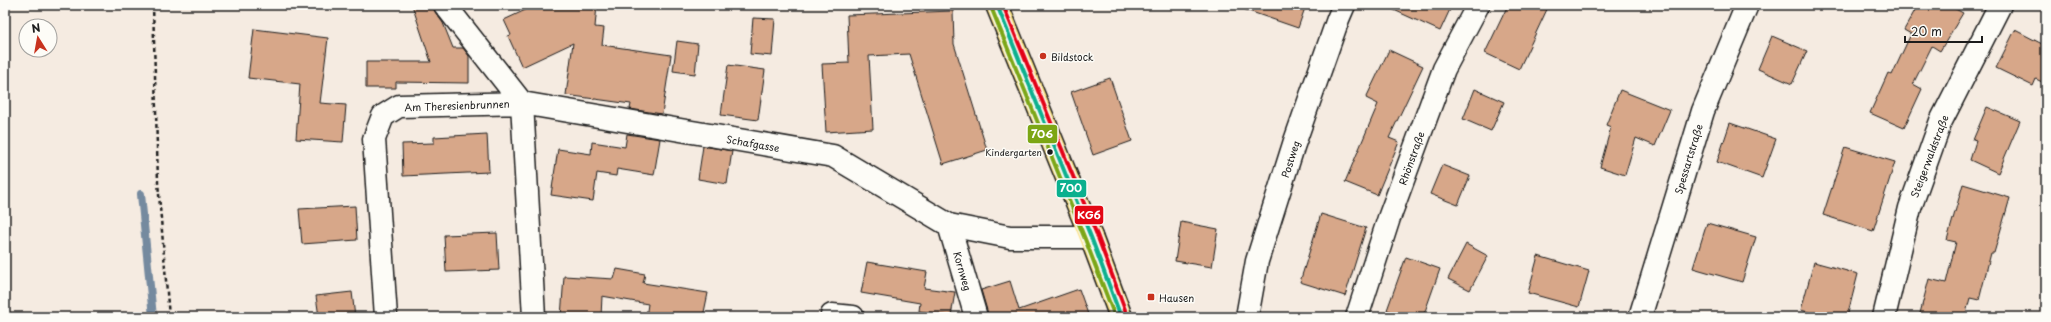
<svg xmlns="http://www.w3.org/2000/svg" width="2051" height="322" viewBox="0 0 2051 322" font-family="'Playpen Sans',sans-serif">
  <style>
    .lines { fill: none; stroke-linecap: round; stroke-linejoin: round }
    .stream { stroke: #748a9f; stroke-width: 8 }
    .building { fill: #d7a789; stroke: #1c1c1c }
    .minor-casing { stroke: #1c1c1c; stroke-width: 25 }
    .major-casing { stroke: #1c1c1c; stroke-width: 25 }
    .path { stroke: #1c1c1c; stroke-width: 2.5; stroke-dasharray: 4 3; stroke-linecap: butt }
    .minor { stroke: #fdfcf7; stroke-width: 22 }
    .major { stroke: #fbe080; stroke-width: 22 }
    .bus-1-casing { stroke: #fdfcf7; stroke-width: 7 }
    .bus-2-casing { stroke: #fdfcf7; stroke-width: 7 }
    .bus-3-casing { stroke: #fdfcf7; stroke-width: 7 }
    .bus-1 { stroke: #0ab08e; stroke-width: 4 }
    .bus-2 { stroke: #7ca614; stroke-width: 4 }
    .bus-3 { stroke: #e30613; stroke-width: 4 }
    .poi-dot { fill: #c8321e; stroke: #fdfcf7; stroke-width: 1.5 }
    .bus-dot { fill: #1c1c1c; stroke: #fdfcf7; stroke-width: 1.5 }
    .labels { text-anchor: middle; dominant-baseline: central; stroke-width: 3; stroke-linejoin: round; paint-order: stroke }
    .bus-label { font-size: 9px; fill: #1c1c1c; stroke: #fdfcf7; text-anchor: end }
    .poi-label { font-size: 10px; fill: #1c1c1c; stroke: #fdfcf7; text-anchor: start }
    .street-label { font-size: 10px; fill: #1c1c1c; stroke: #fdfcf7 }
    .line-badge { stroke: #fdfcf7; stroke-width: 1.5 }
    .badge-label { font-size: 11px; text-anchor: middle; font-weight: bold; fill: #fff }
  </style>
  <rect width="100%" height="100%" fill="#f5ebe1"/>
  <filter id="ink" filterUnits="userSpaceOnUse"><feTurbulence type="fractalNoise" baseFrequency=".025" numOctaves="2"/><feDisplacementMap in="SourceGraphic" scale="8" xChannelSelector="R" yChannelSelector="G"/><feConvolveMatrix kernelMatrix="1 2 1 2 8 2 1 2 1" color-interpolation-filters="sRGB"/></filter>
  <g filter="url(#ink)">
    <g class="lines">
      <!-- stream -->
      <path class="stream" d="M141,194L153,317"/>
    </g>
    <!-- building -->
    <g class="building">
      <path d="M412,5H433L435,12L443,23L453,48H463L469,56V83L396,82V88H366V62H431Z"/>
      <path d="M536,5H597L595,27L604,28L602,45L671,55L662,114L630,109L631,104L566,95L573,43L522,67L508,36L511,35L504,20Z"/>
      <path d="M1241,5H1306L1298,28L1240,8Z"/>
      <path d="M1383,5H1452L1440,31Z"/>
      <path d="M1508,5H1549L1519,69L1485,53Z"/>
      <path d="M1918,5H1948L1963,13L1940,51L1932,46L1913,84L1922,89L1904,128L1870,113L1888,73L1892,75L1911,34L1904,30Z"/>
      <path d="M953,11L954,44L987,150L943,164L909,54L869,56L873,129L826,132L822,64L849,63L847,15Z"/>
      <path d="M753,18L775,19L772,56L750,54Z"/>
      <path d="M254,29L328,38L320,103L346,105L343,142L296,139L300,84L248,78Z"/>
      <path d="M2015,30L2046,46V84L2036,79L2033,86L1996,68Z"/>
      <path d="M1772,36L1807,51L1792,84L1758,69Z"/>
      <path d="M677,41L698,44L695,74L673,71Z"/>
      <path d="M1389,50L1423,66L1389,138L1399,142L1377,195L1345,182L1378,104L1366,98Z"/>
      <path d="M728,65L765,70L758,120L721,115Z"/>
      <path d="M1110,78L1132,141L1093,155L1071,92Z"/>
      <path d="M1475,89L1504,102L1491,131L1463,119Z"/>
      <path d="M1620,90L1670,110L1655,146L1636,138L1625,175L1600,167L1611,127L1606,125Z"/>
      <path d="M1987,107L2020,121L1998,173L1970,160L1976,141L1973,140Z"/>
      <path d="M1730,123L1776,139L1762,178L1717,162Z"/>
      <path d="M487,134L489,172L403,176L402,144L434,143V137Z"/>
      <path d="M627,134L660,139L654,175L617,169L616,176L597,173L593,201L551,195L558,149L591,154L592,142L625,147Z"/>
      <path d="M703,146L732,151L727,184L698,179Z"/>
      <path d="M1845,147L1895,162L1873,231L1823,215Z"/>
      <path d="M1442,165L1470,176L1458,205L1430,194Z"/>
      <path d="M1963,184L2010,198L1994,253H1991L1979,300L1970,298L1965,317H1919L1929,279L1946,283L1956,242L1947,240Z"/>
      <path d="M355,206L357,240L302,244L299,209Z"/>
      <path d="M1321,214L1366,228L1345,296L1300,282Z"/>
      <path d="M1181,222L1218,229L1212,267L1175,261Z"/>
      <path d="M1707,223L1756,237L1742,282L1693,268Z"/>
      <path d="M497,233L499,270L446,272L444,235Z"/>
      <path d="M1466,244L1488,256L1470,290L1448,279Z"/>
      <path d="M1538,256L1589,271L1579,307L1528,293Z"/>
      <path d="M1406,257L1440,269L1423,317H1408L1387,310Z"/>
      <path d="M867,262L927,272L924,288L955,292L951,316L919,311L920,303L861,293Z"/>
      <path d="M1814,262L1858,274L1847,317H1825L1801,310Z"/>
      <path d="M617,269L645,274L643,283L708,293L703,317H646L648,304L602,296L601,317H561L564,276L614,279Z"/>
      <path d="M1010,281L1019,310L1079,289L1089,317H989L981,290Z"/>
      <path d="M352,292L355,317H319L316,296Z"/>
    </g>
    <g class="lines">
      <!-- minor casing -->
      <g class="minor-casing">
        <g id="minor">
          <path d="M445,5L522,103L833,156L949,225L1010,237H1091"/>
          <path d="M949,225L976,317"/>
          <path d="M832,315L853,317"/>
          <path d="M386,317L374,139L383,116L399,106L522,103L534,317"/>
          <path d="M1247,317L1257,261L1294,144L1338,19L1344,5"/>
          <path d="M1357,317L1389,218L1444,69L1478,5"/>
          <path d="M1640,317L1703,111L1747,5"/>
          <path d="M1884,317L1910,208L1941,121L2000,5"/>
        </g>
      </g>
      <!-- major casing -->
      <g class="major-casing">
        <path id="major" d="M997,5L1091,237L1121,317"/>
      </g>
      <!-- path -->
      <path class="path" d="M153,5L158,182L169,317"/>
      <!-- minor -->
      <use href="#minor" class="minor"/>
      <!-- major -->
      <use href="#major" class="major"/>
      <!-- bus-1 casing -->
      <g class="bus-1-casing">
        <path id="bus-1" d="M997,5L1091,237L1121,317"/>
      </g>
      <!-- bus-2 casing -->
      <g class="bus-2-casing">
        <path id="bus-2" d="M991,7L1085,239L1115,317"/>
      </g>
      <!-- bus-3 casing -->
      <g class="bus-3-casing">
        <path id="bus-3" d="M1003,5L1097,235L1127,315"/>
      </g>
      <!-- bus-1 -->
      <use href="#bus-1" class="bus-1"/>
      <!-- bus-2 -->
      <use href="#bus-2" class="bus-2"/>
      <!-- bus-3 -->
      <use href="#bus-3" class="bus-3"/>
    </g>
  </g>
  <!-- markers -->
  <g class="poi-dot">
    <circle cx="1043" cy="56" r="4"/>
    <rect x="1147" y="293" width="8" height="8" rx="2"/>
  </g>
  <circle class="bus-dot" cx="1050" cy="152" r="3.5"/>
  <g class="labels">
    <!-- bus labels -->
    <g class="bus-label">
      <text x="1042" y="152">Kindergarten</text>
    </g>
    <!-- poi labels -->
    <g class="poi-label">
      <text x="1051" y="56">Bildstock</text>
      <text x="1159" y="297">Hausen</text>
    </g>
    <!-- street labels -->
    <g class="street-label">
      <text transform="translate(457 105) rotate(-2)">Am Theresienbrunnen</text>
      <text transform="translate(753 143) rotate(10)">Schafgasse</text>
      <text transform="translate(1929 156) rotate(-69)">Steigerwaldstraße</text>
      <text transform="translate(1411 158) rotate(-70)">Rhönstraße</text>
      <text transform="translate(1290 159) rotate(-72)">Postweg</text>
      <text transform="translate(1688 159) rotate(-73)">Spessartstraße</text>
      <text transform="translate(963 271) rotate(74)">Kornweg</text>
    </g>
  </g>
  <g class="line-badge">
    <rect x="1027" y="124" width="31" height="20" rx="4" fill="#7ca614"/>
    <rect x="1056" y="179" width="31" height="19" rx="4" fill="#0ab08e"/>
    <rect x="1074" y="205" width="30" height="20" rx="4" fill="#e30613"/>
  </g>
  <g class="badge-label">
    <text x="1042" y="138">706</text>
    <text x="1071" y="192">700</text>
    <text x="1089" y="219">KG6</text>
  </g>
  <!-- margin -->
  <rect width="2051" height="322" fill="none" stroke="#fdfcf7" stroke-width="20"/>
  <rect x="10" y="10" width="2031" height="302" fill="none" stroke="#1c1c1c" stroke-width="1.5" filter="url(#ink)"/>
  <!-- north arrow -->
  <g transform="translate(38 38) rotate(349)"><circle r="19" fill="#fdfcf7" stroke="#a3a29f"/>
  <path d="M0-3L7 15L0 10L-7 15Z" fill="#c8321e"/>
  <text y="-6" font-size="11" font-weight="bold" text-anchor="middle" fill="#1c1c1c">N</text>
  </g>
  <!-- scale -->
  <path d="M1905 36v6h77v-6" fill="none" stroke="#1c1c1c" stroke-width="2"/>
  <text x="1911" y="36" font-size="12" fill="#1c1c1c" stroke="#fdfcf7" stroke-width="3" paint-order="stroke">20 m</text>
</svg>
